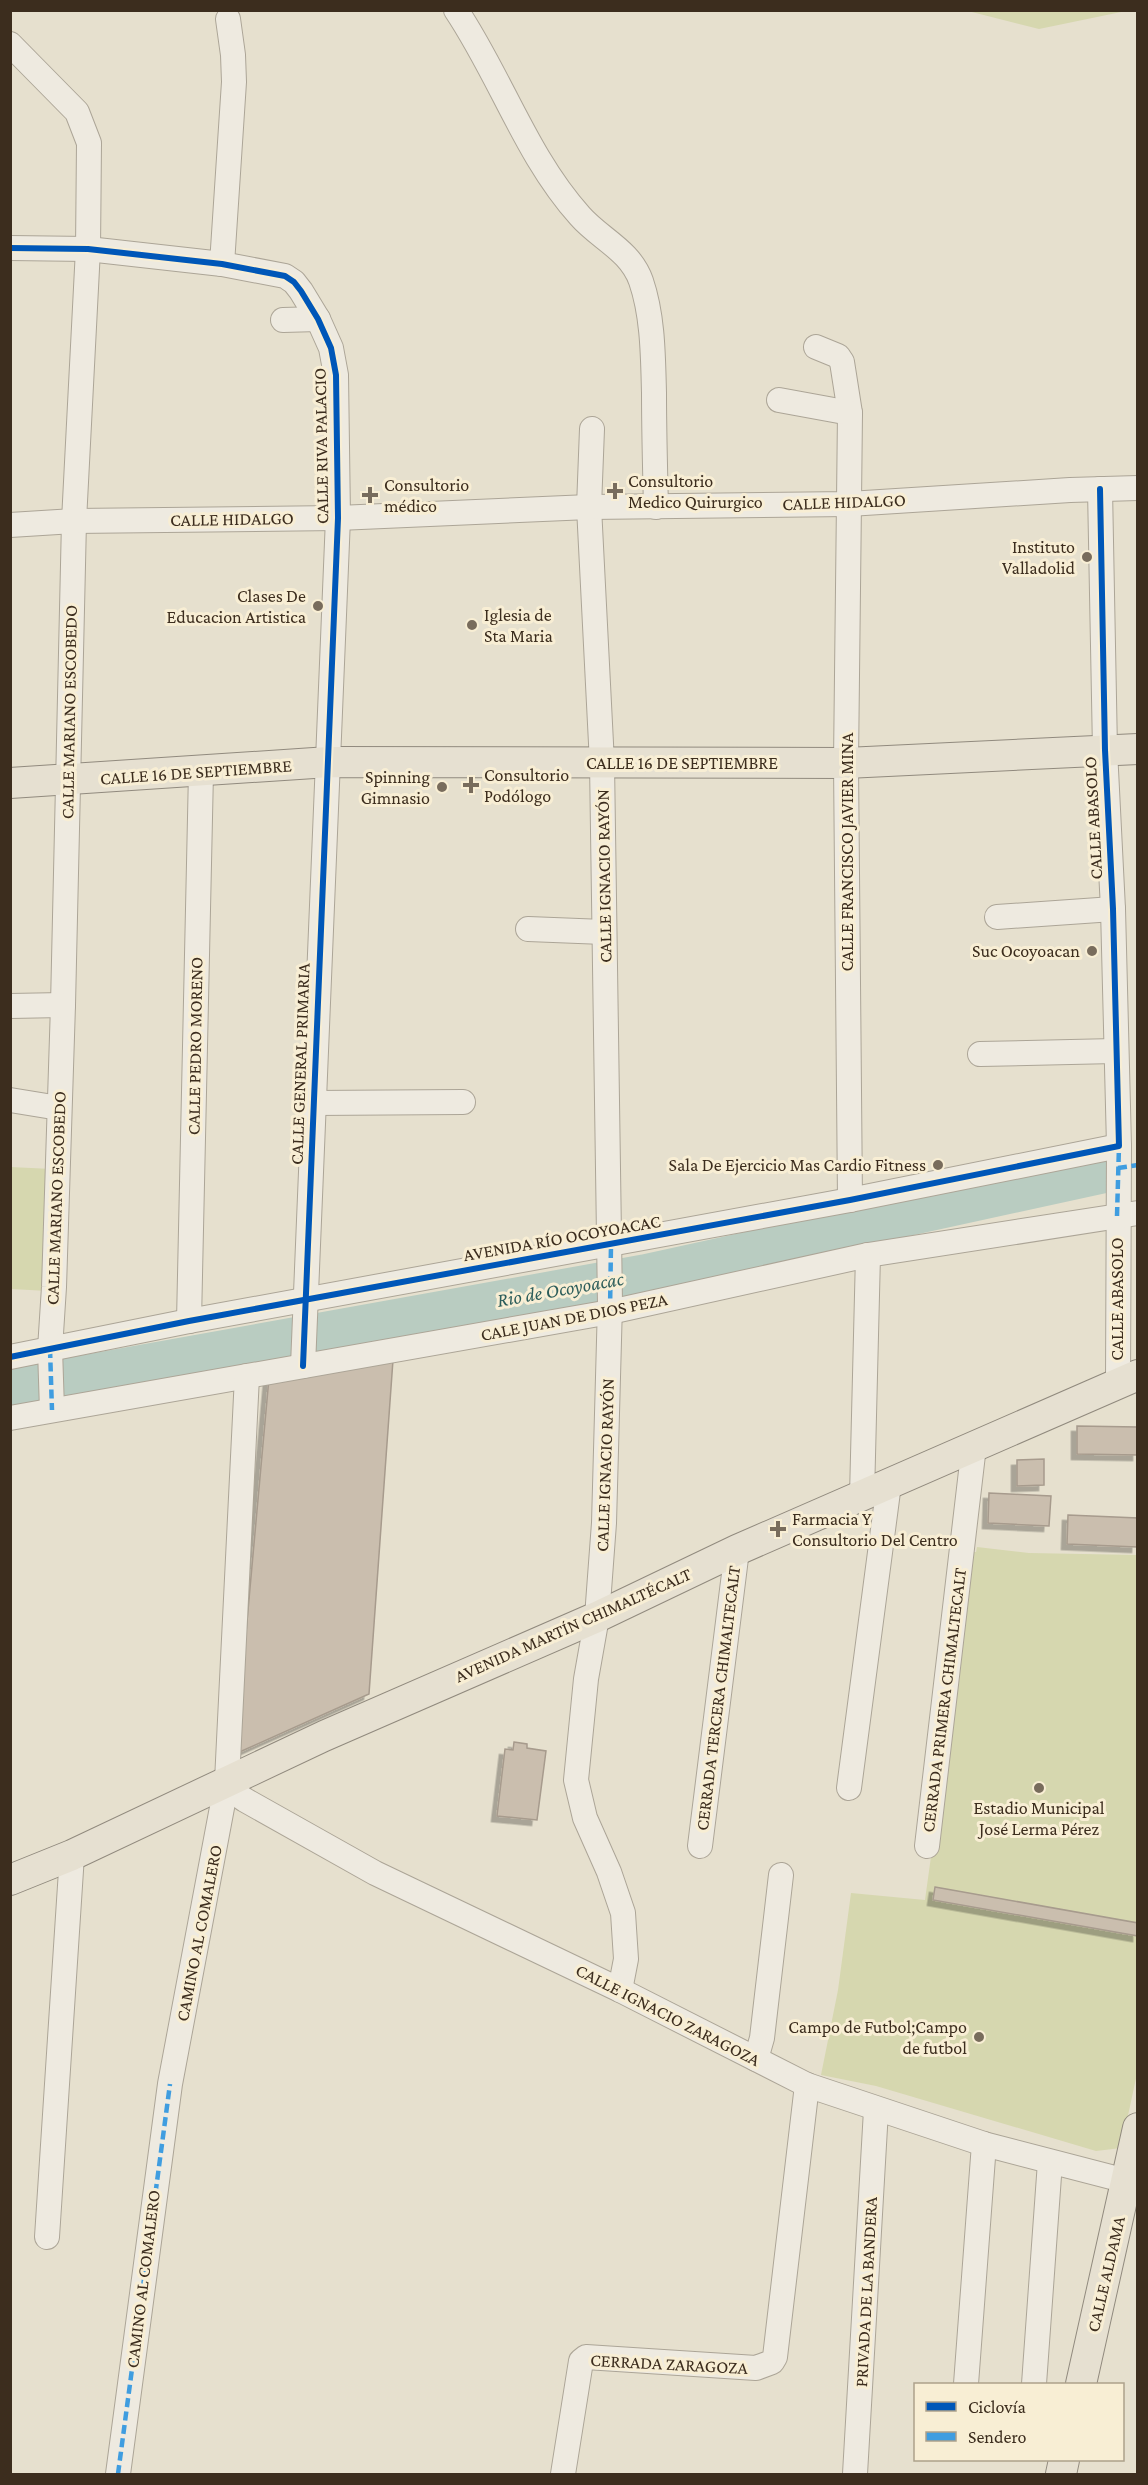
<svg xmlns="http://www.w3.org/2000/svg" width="1148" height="2485" viewBox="0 0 1148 2485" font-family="'Crimson Pro',serif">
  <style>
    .green { fill: #d6d7af }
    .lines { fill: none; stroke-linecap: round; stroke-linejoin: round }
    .river { stroke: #b9ccc1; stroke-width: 39 }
    .building { fill: #cabeae; stroke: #a79b8d; stroke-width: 1.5; filter: url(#shadow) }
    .minor-casing { stroke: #aca597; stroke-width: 26 }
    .major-casing { stroke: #918a7e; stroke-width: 32 }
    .minor { stroke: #eeeae0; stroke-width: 24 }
    .major { stroke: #e6e0d1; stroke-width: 30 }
    .quiet { stroke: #3f9de0; stroke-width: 4.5; stroke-dasharray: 9 4.5; stroke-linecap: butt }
    .cycleway-casing { stroke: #f8eed4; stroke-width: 10 }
    .cycleway { stroke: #0057b8; stroke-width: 6 }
    .poi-dot { fill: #786c5c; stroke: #f8eed4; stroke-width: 2 }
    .labels { text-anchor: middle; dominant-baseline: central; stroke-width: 6; stroke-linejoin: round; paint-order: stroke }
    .street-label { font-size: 18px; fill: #3c2d1e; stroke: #f8eed4 }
    .poi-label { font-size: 18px; fill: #3c2d1e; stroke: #f8eed4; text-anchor: end }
    .water-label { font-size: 20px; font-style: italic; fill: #2c5d5a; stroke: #f8eed4 }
  </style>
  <defs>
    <filter id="shadow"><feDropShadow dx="-5.5" dy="5.5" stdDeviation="0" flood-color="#0004"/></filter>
  </defs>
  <rect width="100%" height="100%" fill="#e6e0ce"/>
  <!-- green -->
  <g class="green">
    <path d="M968,11H1126L1039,29Z"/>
    <path d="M10,1167L52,1169L48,1291L11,1289Z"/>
    <path d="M977,1547L1029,1553L1137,1555L1138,2069L1121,2148L1096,2151L876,2086L821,2075L838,1990L851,1893L925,1900L955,1683L967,1552H976Z"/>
  </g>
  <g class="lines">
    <!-- river -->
    <path class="river" d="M10,1388L644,1274L1107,1173"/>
  </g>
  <!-- building -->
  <g class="building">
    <path d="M393,1360L369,1694L235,1754L269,1378Z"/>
    <path d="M1077,1426L1138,1427V1455L1077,1454Z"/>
    <path d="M1044,1459V1485L1017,1486V1460Z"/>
    <path d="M989,1493L1051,1496L1049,1526L988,1523Z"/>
    <path d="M1068,1515L1138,1518L1137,1547L1067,1544Z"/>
    <path d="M514,1742L527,1744V1748L546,1751L537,1820L497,1816L505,1749L513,1750Z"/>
    <path d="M935,1887L1138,1923V1936L933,1900Z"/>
  </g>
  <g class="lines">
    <!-- minor casing -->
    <g class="minor-casing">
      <g id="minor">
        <path d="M456,10C501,77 526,156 580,216C600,239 630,250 641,281C653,316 653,356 654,393C654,431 655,469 656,507"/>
        <path d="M10,44L77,112L89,143L88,249L74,521L63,1005L54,1287L50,1349L52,1410"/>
        <path d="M10,248L88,249L222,264L285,276L294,282L301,291L318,319L331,348L336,375L338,518L303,1366"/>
        <path d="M222,264L234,82L233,55L228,19"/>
        <path d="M283,320L318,319"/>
        <path d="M816,347L838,356L842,362L850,413L846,763L850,1200"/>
        <path d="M779,400L850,413"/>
        <path d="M592,429L589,507L602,763L610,1304L604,1523L597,1617L586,1679L576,1780L585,1818L609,1872L623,1913L626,1959L620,1990"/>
        <path d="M1100,489L1105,750L1113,909L1119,1146L1118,1382"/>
        <path d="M10,525L74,521L338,518L589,507L849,504L1070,490L1138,488"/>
        <path d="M997,917L1113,909"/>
        <path d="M528,929L604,932"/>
        <path d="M10,1006L63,1005"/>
        <path d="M980,1054L1115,1051"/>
        <path d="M10,1100L59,1108"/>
        <path d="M313,1103L463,1102"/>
        <path d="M189,1321L201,772"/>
        <path d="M10,1357L189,1321L850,1200L1119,1146"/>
        <path d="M10,1418L610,1312L868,1255L1138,1213"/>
        <path d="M862,1496L868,1255"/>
        <path d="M227,1781L235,1793L245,1800L375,1873L620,1990L807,2085L984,2144L1138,2184"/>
        <path d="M849,1788L889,1484"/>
        <path d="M700,1846L737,1550"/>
        <path d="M927,1846L974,1446"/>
        <path d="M756,2059L762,2038L781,1875"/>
        <path d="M47,2237L72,1855"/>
        <path d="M966,2384L984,2144"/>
        <path d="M1034,2384L1050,2162"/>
        <path d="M118,2474L170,2084L227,1781L247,1376"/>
        <path d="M563,2474L581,2361L586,2357L756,2368L772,2362L775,2357L807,2085"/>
        <path d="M855,2474L876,2110"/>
      </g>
    </g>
    <!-- major casing -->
    <g class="major-casing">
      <g id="major">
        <path d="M10,783L329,762L846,763L1138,749"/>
        <path d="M10,1880L72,1855L324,1736L597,1617L737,1550L1138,1375"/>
        <path d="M1081,2384L1138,2128"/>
        <path d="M1061,2474L1064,2460"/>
      </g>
    </g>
    <!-- minor -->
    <use href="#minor" class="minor"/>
    <!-- major -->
    <use href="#major" class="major"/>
    <!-- quiet -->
    <g class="quiet">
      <path d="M1118,1168L1138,1165"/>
      <path d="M1117,1216L1119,1146"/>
      <path d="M610,1312L611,1244"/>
      <path d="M50,1349L52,1410"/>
      <path d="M118,2474L170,2084"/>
    </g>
    <!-- cycleway casing -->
    <g class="cycleway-casing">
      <g id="cycleway">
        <path d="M10,248L88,249L222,264L285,276L294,282L301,291L318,319L331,348L336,375L338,518L303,1366"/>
        <path d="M10,1357L189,1321L850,1200L1119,1146L1113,909L1105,750L1100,489"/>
      </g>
    </g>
    <!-- cycleway -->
    <use href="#cycleway" class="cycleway"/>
  </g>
  <!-- markers -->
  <g class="poi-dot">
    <path d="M612 482h6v6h6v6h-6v6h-6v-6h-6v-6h6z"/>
    <path d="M367 486h6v6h6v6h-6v6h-6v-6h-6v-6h6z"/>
    <circle cx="1087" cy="557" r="6"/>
    <circle cx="318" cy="606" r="6"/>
    <circle cx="472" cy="625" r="6"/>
    <path d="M468 776h6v6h6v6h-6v6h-6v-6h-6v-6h6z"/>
    <circle cx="442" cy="787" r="6"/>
    <circle cx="1092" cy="951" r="6"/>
    <circle cx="938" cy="1165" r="6"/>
    <path d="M775 1520h6v6h6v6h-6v6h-6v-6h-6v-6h6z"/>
    <circle cx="1039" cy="1788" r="6"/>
    <circle cx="979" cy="2037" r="6"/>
  </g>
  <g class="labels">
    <!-- street labels -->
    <g class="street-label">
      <text transform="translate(321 446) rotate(-91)">CALLE RIVA PALACIO</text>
      <text transform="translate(844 502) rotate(-2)">CALLE HIDALGO</text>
      <text transform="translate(232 519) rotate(-1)">CALLE HIDALGO</text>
      <text transform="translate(69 712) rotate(-89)">CALLE MARIANO ESCOBEDO</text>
      <text x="682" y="763">CALLE 16 DE SEPTIEMBRE</text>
      <text transform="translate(196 772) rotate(-4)">CALLE 16 DE SEPTIEMBRE</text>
      <text transform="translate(1093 818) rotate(-93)">CALLE ABASOLO</text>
      <text transform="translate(847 852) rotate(-90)">CALLE FRANCISCO JAVIER MINA</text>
      <text transform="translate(604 876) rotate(-91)">CALLE IGNACIO RAYÓN</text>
      <text transform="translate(195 1046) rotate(-89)">CALLE PEDRO MORENO</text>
      <text transform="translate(300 1064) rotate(-88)">CALLE GENERAL PRIMARIA</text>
      <text transform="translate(56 1198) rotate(-88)">CALLE MARIANO ESCOBEDO</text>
      <text transform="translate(562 1238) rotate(-10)">AVENIDA RÍO OCOYOACAC</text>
      <text transform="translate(1117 1299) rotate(-90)">CALLE ABASOLO</text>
      <text transform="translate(574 1317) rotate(-11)">CALE JUAN DE DIOS PEZA</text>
      <text transform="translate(605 1465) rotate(-88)">CALLE IGNACIO RAYÓN</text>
      <text transform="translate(573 1625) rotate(-24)">AVENIDA MARTÍN CHIMALTÉCALT</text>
      <text transform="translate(718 1698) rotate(-83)">CERRADA TERCERA CHIMALTECALT</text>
      <text transform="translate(944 1700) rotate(-83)">CERRADA PRIMERA CHIMALTECALT</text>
      <text transform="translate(199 1933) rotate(-79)">CAMINO AL COMALERO</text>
      <text transform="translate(668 2015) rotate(27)">CALLE IGNACIO ZARAGOZA</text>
      <text transform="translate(1106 2274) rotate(-77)">CALLE ALDAMA</text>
      <text transform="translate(143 2279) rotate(-83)">CAMINO AL COMALERO</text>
      <text transform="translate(866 2292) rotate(-87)">PRIVADA DE LA BANDERA</text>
      <text transform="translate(669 2364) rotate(3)">CERRADA ZARAGOZA</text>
    </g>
    <!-- poi labels -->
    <g class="poi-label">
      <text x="628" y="481" text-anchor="start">Consultorio<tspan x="628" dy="21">Medico Quirurgico</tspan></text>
      <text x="384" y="485" text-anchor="start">Consultorio<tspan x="384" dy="21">médico</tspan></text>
      <text x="1075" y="547">Instituto<tspan x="1075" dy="21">Valladolid</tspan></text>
      <text x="306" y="596">Clases De<tspan x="306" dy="21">Educacion Artistica</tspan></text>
      <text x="484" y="615" text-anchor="start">Iglesia de<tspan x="484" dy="21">Sta Maria</tspan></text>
      <text x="484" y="775" text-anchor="start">Consultorio<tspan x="484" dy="21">Podólogo</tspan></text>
      <text x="430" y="777">Spinning<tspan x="430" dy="21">Gimnasio</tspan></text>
      <text x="1080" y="951">Suc Ocoyoacan</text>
      <text x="926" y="1165">Sala De Ejercicio Mas Cardio Fitness</text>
      <text x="792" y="1519" text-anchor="start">Farmacia Y<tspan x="792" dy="21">Consultorio Del Centro</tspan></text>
      <text x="1039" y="1808" text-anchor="middle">Estadio Municipal<tspan x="1039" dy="21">José Lerma Pérez</tspan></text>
      <text x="967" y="2027">Campo de Futbol;Campo<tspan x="967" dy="21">de futbol</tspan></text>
    </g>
    <!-- water labels -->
    <g class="water-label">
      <text transform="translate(560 1289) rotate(-10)">Rio de Ocoyoacac</text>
    </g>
  </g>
  <!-- border -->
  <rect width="1148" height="2485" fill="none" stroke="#3c2d1e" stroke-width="24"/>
  <!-- legend -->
  <rect x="914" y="2383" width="210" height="78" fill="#f8eed4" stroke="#ada18b" stroke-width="1.5"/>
  <rect x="926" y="2402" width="30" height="9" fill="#0057b8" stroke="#ada18b" stroke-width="1.5"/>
  <text x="968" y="2413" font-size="18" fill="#3c2d1e">Ciclovía</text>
  <rect x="926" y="2432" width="30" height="9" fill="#3f9de0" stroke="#ada18b" stroke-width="1.5"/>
  <text x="968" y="2443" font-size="18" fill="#3c2d1e">Sendero</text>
</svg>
